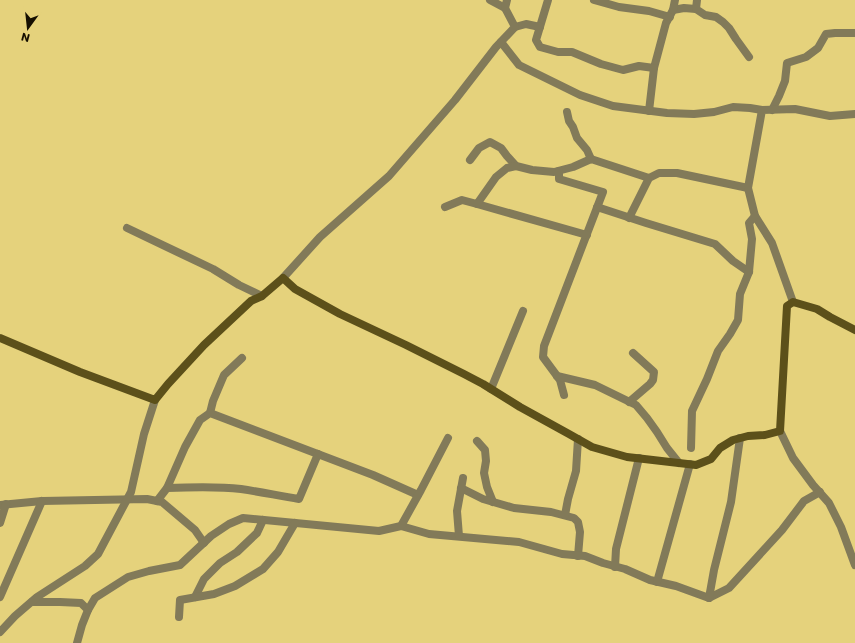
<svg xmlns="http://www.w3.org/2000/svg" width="855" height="643" viewBox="0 0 855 643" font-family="Poppins,sans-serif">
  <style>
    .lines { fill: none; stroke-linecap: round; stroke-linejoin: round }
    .street { stroke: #827a59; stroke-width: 8 }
    .secondary { stroke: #5c501a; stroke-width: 8 }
  </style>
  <rect width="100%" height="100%" fill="#e5d27c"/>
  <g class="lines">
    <!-- street -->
    <g class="street">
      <path d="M490,0L505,8"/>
      <path d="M548,0L536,40L540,47L558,52H572L601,64L623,70L639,66L654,68L666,23L673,10L684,8L696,9"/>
      <path d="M594,0L619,7L649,11L670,17"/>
      <path d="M697,0L696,9L705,15L716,17L723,22L729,28L736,39L749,57"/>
      <path d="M673,10L675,0"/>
      <path d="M515,27L526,24L540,27"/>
      <path d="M501,42L519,65L580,95L613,106L667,113L694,114L714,112L733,107L750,108L762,110"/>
      <path d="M772,110L779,96L785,81L787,63L806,57L818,48L826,34L835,33H855"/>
      <path d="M649,111L654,68"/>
      <path d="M567,112L569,121L573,127L577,138L587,150L591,159"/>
      <path d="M470,160L479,148L490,142L501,148L507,156L516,166L532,170L554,172L573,167L591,159L649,178"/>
      <path d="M559,171V179L603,192L544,346L543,357L560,380L564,395"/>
      <path d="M477,204L587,235"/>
      <path d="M445,207L462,200L477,204L496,177L507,168L516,166"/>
      <path d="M597,207L646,223L715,244L733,261L749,272"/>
      <path d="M629,218L649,178L659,173H677L748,188"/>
      <path d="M127,228L213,269L239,285L262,296"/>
      <path d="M283,278L320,237L389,176L455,100L496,47L515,27L505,8L507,0"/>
      <path d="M793,302L772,243L755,216L748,188L762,110L795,109L830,116L855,114"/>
      <path d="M557,376L595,385L636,405L647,418L657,432L667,448L679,463"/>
      <path d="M491,389L523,311"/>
      <path d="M629,402L650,384L653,380L654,372L633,353"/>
      <path d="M210,413L213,401L224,375L242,358"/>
      <path d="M780,431L793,458L813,485L829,503L841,527L855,565"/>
      <path d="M477,441L485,450L486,461L484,473L487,487L493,502"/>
      <path d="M691,448L692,411L707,379L718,351L730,334L738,320L740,294L749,272L752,239L749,223L755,216"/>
      <path d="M167,488L185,447L200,420L210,413L373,475L418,495"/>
      <path d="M461,488L483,499L514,508L551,512L574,518L578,522L580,532L578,556"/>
      <path d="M157,501L167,488C191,487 217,486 241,489C261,492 280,496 299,499L318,454"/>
      <path d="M0,505L42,501L147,499L162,502L195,530L204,543"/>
      <path d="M565,515L568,499L576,471L578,439"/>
      <path d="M0,523L6,504"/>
      <path d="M401,526L429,534L519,542L562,554L585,556L603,563L625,569L650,580L676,586L709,598L729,588L782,530L804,501L820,492"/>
      <path d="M459,536L457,511L463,478"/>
      <path d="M615,567L616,549L639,458"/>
      <path d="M657,582L690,464"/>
      <path d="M0,597L42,501"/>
      <path d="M195,597L204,579L220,563L237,552L257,533L263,520"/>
      <path d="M709,598L714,570L731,502L740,438"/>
      <path d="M32,602H60L81,603L88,610L82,625L77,643"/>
      <path d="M88,610L95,598L128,577L149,571L180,565L211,536L229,524L243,518L379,531L401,526L421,490L448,438"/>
      <path d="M179,617L180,600L214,594L235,586L263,569L278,552L295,523"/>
      <path d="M0,632L15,616L37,597L85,566L98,554L131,492L144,434L155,400"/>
    </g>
    <!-- secondary -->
    <path class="secondary" d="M0,338L80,372L155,400L168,384L204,345L251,301L262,296L283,278L295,289L340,314L406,345L464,374L483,384L520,407L569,434L592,447L627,457L696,465L711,459L720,448L733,440L748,436L765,435L780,431L787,306L793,302L817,309L830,317L855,330"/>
  </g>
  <!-- north arrow -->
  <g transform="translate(28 28) rotate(195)" stroke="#e5d27c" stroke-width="3" paint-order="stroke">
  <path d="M0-3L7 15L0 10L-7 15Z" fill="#150f00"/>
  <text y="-6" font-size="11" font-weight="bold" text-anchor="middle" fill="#150f00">N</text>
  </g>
</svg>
